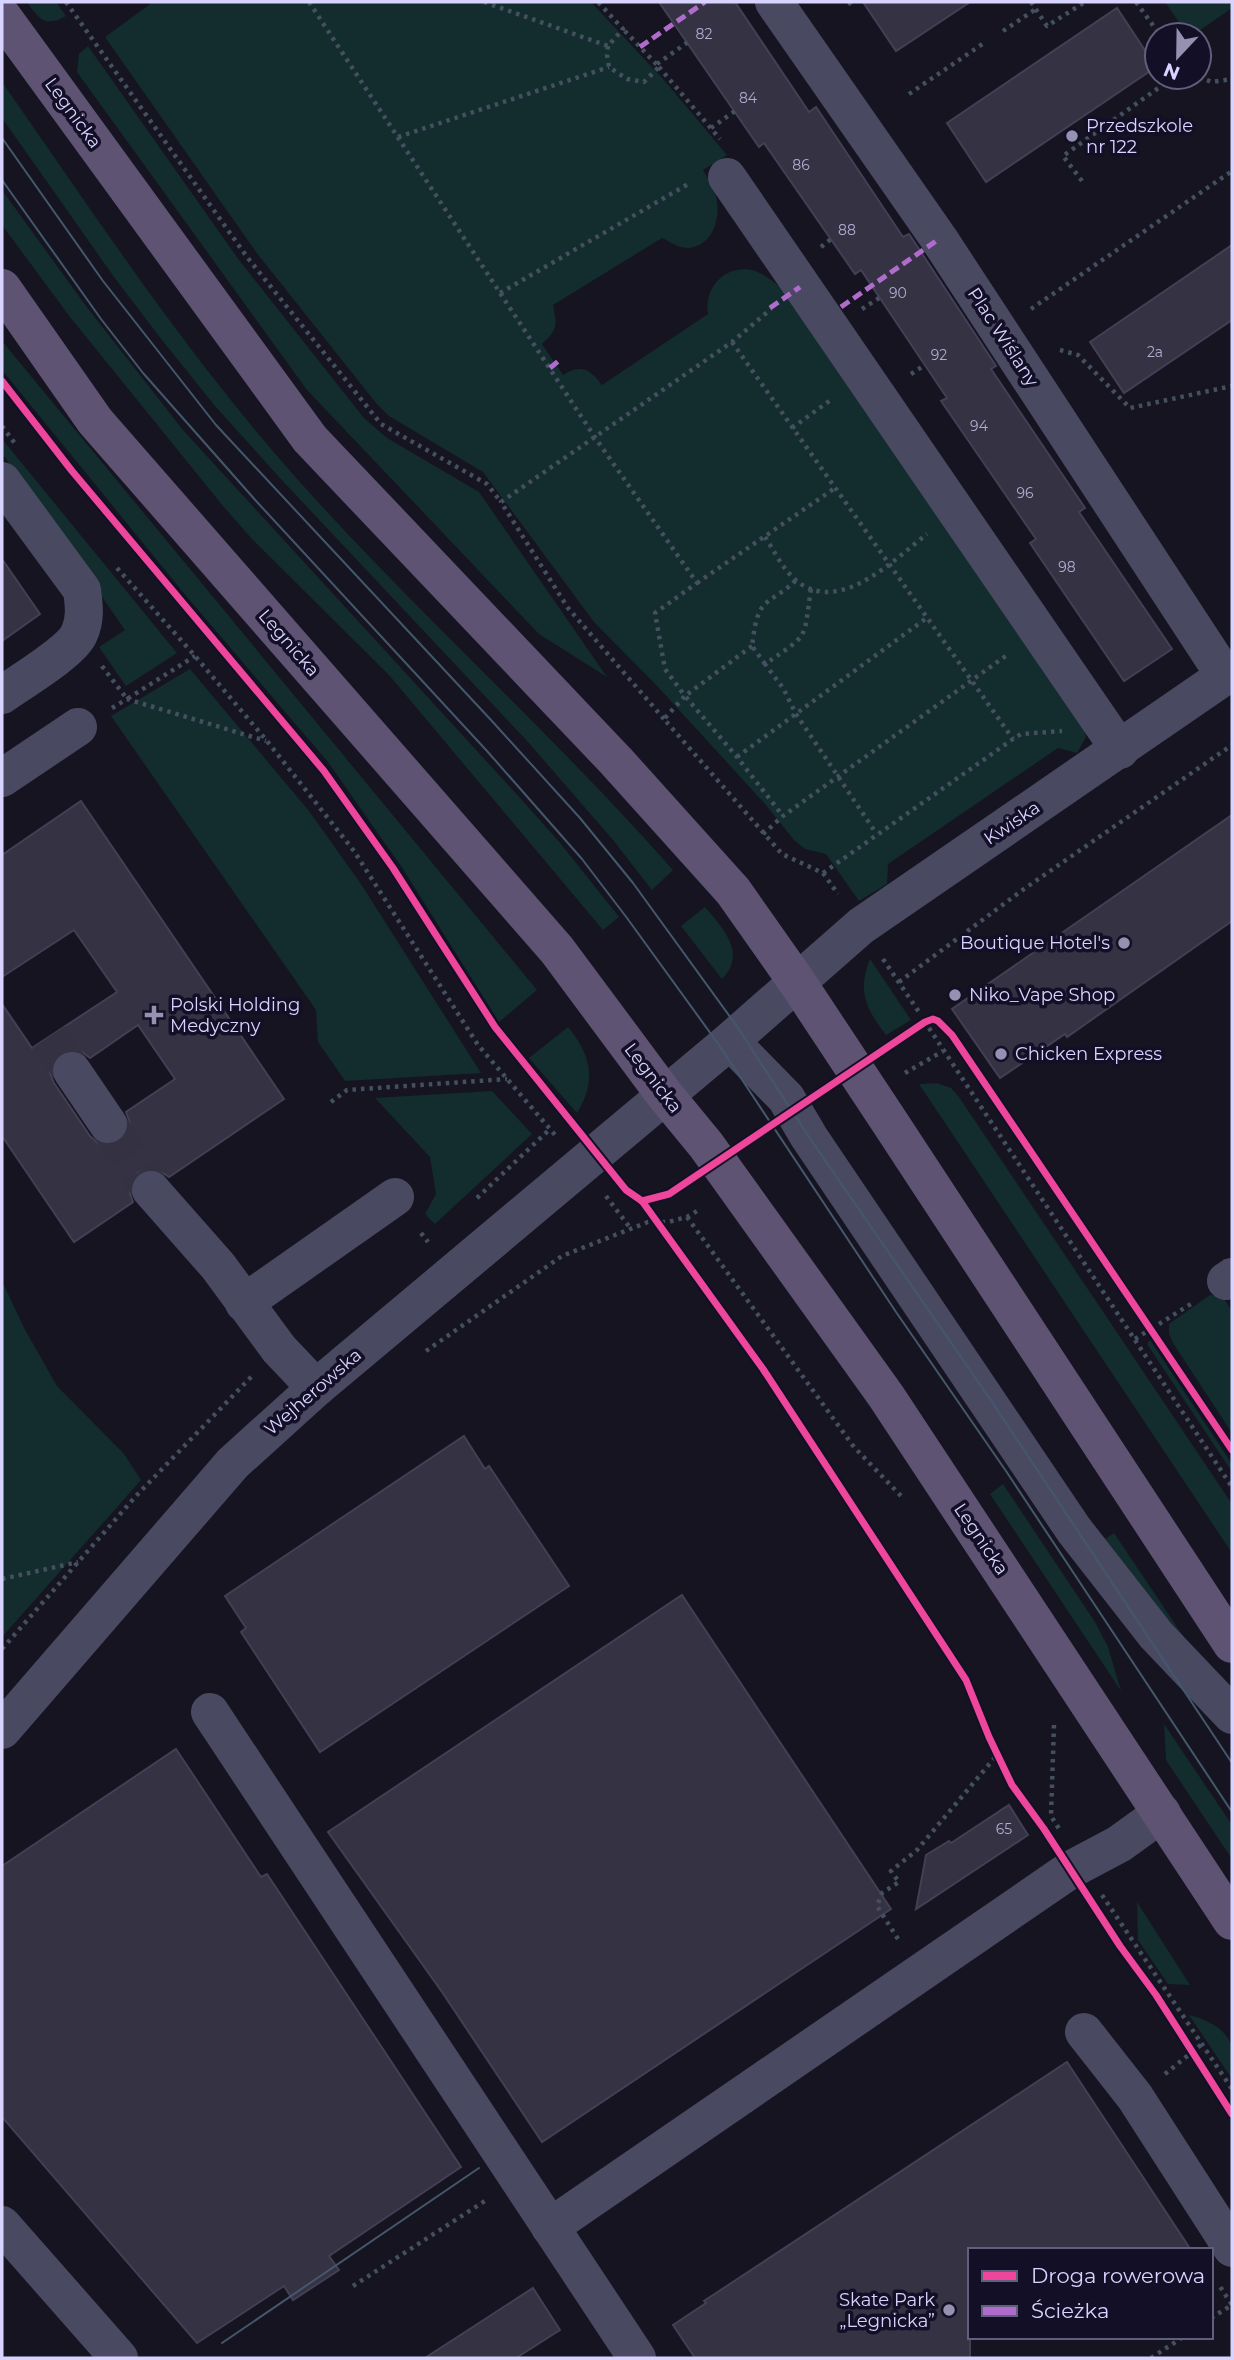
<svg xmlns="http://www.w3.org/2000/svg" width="1234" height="2360" viewBox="0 0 1234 2360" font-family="Montserrat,sans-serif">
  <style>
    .green { fill: #132c2d }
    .building { fill: #343243; stroke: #433f54; stroke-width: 2; fill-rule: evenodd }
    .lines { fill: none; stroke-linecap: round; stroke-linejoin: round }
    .minor-tunnel { stroke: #333142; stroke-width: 38; stroke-dasharray: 38 19; stroke-linecap: butt }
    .path { stroke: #44505f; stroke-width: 4.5; stroke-dasharray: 3.5 5; stroke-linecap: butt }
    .minor { stroke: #4a4962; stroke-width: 38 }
    .major { stroke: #5e5373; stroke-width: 38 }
    .tram { stroke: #43596b; stroke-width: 2 }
    .quiet { stroke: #b06ccc; stroke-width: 5; stroke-dasharray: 10 5; stroke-linecap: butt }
    .cycleway-casing { stroke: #130f26; stroke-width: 11 }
    .cycleway { stroke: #ed469a; stroke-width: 7 }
    .poi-dot { fill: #9591b1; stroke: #130f26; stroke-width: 2.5 }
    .labels { text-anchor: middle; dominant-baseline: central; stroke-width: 7; stroke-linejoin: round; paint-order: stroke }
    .number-label { font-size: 14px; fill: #b0acd0 }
    .street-label { font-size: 18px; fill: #d9d4ff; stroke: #130f26 }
    .poi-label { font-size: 18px; fill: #d9d4ff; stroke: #130f26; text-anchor: start }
  </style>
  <rect width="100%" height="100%" fill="#161421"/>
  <!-- green -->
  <g class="green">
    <path d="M27,2H56L66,16C45,28 39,19 27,2Z"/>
    <path d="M153,2H591L664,80L727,155L703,170C707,178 714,187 716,196C721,217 714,246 688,248C679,248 670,242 662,238L553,305C557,327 558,329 542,344L563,375C580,364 590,369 602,385L708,314C704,288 724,265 752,270C763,273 772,281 781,287L1082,720L1086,737L1077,753L1058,748L888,864L887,884L859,901L826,854L805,849L794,840L765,804L659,688L594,622L483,472L389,416L376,403L256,252L105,37Z"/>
    <path d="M1165,2H1232V8L1193,35H1188Z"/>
    <path d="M88,46L239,260L364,418L387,438L479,492L607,677L539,634L307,390L77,72L79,54Z"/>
    <path d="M2,82C97,218 188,357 299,481C419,615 554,735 673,870L652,890L613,840L528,742L278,476L215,406L162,340L114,277L2,118Z"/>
    <path d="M2,190L86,306L183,430L521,799L561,844L619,917L603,930L389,675L252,539L223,506L70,317L2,225Z"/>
    <path d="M2,341L537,990L499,1022L403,869L328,762L187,597L2,370Z"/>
    <path d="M2,439L177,653L126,686L99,647L125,630L2,453Z"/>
    <path d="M190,669L309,811L361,884L481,1073L345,1081L343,1078L318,1042L316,1010L111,716Z"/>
    <path d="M705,907C722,927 748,954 722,979L681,926Z"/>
    <path d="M870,959L911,1020L886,1035C866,1009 857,991 870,959Z"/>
    <path d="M568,1027C591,1055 597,1081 577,1113L529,1058Z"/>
    <path d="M936,1083L951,1088L959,1097L1232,1504V1553L919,1084Z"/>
    <path d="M492,1091L532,1134L435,1224L425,1214L436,1194L430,1157L375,1098Z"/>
    <path d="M2,1281L24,1328L57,1386L124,1454L141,1480L2,1637Z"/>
    <path d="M1210,1295L1222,1296L1232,1311V1433L1173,1343L1169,1334V1324Z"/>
    <path d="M1150,1340L1232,1464V1472L1147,1344Z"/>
    <path d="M1003,1484L1095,1622L1108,1647L1121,1691L990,1494Z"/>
    <path d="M1114,1533L1185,1639L1099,1543Z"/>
    <path d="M1164,1724L1232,1825V1859L1166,1760Z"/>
    <path d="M1137,1902L1190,1985L1168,1984L1138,1940Z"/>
    <path d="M1189,2015C1205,2019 1224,2027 1231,2044C1234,2053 1232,2069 1232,2079Z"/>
  </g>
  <!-- building -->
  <g class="building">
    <path d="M659,2H735L809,112L816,107L903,237L909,234L919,249L996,366L991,369L1085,508L1079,512L1172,649L1124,681L1030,543L1036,539L941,401L947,398L861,270L855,274L764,143L759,147Z"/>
    <path d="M863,2H970L896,51Z"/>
    <path d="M1117,8L1156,67L986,182L947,123Z"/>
    <path d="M1232,245V320L1124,393L1090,342Z"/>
    <path d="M2,559L40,614L2,641Z"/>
    <path d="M81,801L284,1099L169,1177L157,1169H146L137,1173L130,1184V1194L133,1202L74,1242L2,1136V1004L32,1048L117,992L74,930L2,977V855ZM138,1025L175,1079L126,1112L130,1123L128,1133L121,1142L110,1146L99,1144L90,1136L54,1083L50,1073L52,1062L59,1053L70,1049L81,1051L90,1058Z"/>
    <path d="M1232,815V921L1067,1037L1065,1034L1000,1078L952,1009Z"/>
    <path d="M464,1436L485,1469L489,1466L569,1586L320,1752L241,1632L246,1628L225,1596Z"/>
    <path d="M682,1595L891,1909L542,2142L442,1992L328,1832Z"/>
    <path d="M176,1749L261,1877L267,1874L461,2167L329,2256L339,2270L293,2300L284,2286L197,2343L2,2117V1866Z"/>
    <path d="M1009,1805L1028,1835L916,1909L926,1855L949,1841L951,1843Z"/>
    <path d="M1067,2062L1191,2250H970V2358H695L673,2325L706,2303L704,2301Z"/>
    <path d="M533,2288L560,2330L516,2358H425Z"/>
  </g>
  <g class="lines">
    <!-- minor-tunnel -->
    <g class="minor-tunnel">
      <path d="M49,1037L72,1071"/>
      <path d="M108,1124L151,1190"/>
    </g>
    <!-- path -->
    <g class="path">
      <path d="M66,2L247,257L381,424L487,484L501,502"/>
      <path d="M309,2L594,436L697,583L655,613L665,669L685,696L664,719L782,854L823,873L838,894"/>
      <path d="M484,2L608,46L623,29L598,2"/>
      <path d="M849,2L853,7"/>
      <path d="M1031,2L1047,26L1085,2"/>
      <path d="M1136,2L1160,35"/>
      <path d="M1003,31L1036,9"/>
      <path d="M608,46L607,55L609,67L627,79L644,82L659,67L623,29"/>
      <path d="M657,64L688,42"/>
      <path d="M659,67L720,139"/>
      <path d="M1199,77L1212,82L1232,79"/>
      <path d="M909,94L984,43"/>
      <path d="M711,128L735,111"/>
      <path d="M398,137L609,67"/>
      <path d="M1082,181L1063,156L1164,84L1170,77"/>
      <path d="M821,247L831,239"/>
      <path d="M500,293L690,183"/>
      <path d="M862,309L879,298"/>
      <path d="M1031,309L1232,171"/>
      <path d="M732,342L1013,739"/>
      <path d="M1060,350L1078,355L1130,408L1232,386"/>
      <path d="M911,374L925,365"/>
      <path d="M2,426L16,445"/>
      <path d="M792,428L832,399"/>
      <path d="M765,537C775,552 785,574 801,584C843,612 895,559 927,534"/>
      <path d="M117,568L195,656L267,741L354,851L478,1045L556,1136"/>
      <path d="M697,583L835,488"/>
      <path d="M811,589C803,642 810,633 765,664L783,688L796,714L876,833"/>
      <path d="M752,646L685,696L737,757L783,816"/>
      <path d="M765,664L752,646C754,633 755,614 765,604C775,595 786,591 796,580"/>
      <path d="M102,666L127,699L195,656"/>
      <path d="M112,708L127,699L266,741"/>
      <path d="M664,719L568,608L501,502L732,342L771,309"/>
      <path d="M737,757L928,617"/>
      <path d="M763,834L783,816L1007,655"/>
      <path d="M823,873L1013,739L1021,734L1062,731"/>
      <path d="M883,959L921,1015"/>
      <path d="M899,982L1024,889L1232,745"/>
      <path d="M929,1028L1232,1487"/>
      <path d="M905,1073L943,1051"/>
      <path d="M331,1102L347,1090L507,1079"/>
      <path d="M606,1196L631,1229"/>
      <path d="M477,1198L550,1129"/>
      <path d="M687,1217L854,1447L904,1499"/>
      <path d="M421,1233L428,1242"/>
      <path d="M1159,1324L1194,1302"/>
      <path d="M1135,1339L1146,1332"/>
      <path d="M426,1351L562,1256L648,1222H668L687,1217L697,1211"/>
      <path d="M2,1579L78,1562"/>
      <path d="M2,1649L136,1496L252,1376"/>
      <path d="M1054,1725L1051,1816L1061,1832"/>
      <path d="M1102,1895L1232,2089"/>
      <path d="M898,1939L877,1906L882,1893L899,1882L891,1871L917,1850L997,1755"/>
      <path d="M1165,2074L1202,2044"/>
      <path d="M353,2286L488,2199"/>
      <path d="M1211,2318L1232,2305L1219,2285"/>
      <path d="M1151,2358L1183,2337"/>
    </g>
    <!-- minor -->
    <g class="minor">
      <path d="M774,2L939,239L1225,676"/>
      <path d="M727,177L1120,750"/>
      <path d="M2,481L82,590C84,605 86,619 79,634C71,652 20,682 2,695"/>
      <path d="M2,778L78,727"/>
      <path d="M730,1041L786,1098L809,1137L1074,1530L1156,1635L1232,1715"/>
      <path d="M72,1071L108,1124"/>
      <path d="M151,1190L218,1266L279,1349L316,1388"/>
      <path d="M1226,1281L1232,1277"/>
      <path d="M244,1303L395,1197"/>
      <path d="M210,1712L637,2358"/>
      <path d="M2,1730L233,1463L316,1388L730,1041L861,926L1232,671"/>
      <path d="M1084,2032L1135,2097L1232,2248"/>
      <path d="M2,2225L119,2358"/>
      <path d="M550,2227L1070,1870L1119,1844L1162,1813"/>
    </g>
    <!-- major -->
    <g class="major">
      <path d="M2,16L310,439L616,761L733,891L797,982L887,1118L1232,1644"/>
      <path d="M2,288L95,421L557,950L664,1094L706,1145L886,1396L1232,1921"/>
    </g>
    <!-- tram -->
    <g class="tram">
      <path d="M2,138L103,281L216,425L491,720L580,818L633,883L736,1025L809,1137L992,1402L1232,1763"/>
      <path d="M2,180L101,319L143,373L257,502L487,751L582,859L627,918L719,1045L896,1312L1006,1471L1232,1812"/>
      <path d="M222,2343L479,2168"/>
    </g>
    <!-- quiet -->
    <g class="quiet">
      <path d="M640,47L705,2"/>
      <path d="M841,307L939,239"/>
      <path d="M770,308L800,287"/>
      <path d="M550,368L561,359"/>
    </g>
    <!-- cycleway casing -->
    <g class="cycleway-casing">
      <g id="cycleway">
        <path d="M2,381L72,471L324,771L393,868L495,1027L626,1190L642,1201L763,1369L966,1680L989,1737L1012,1785L1044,1829L1120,1946L1156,1995L1232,2114"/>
        <path d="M642,1201L669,1194L925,1022L933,1019L938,1021L952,1035L1232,1450"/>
      </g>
    </g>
    <!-- cycleway -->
    <use href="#cycleway" class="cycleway"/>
  </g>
  <!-- markers -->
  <g class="poi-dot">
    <circle cx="1072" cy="136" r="7"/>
    <circle cx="1124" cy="943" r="7"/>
    <circle cx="955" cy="995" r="7"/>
    <path d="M150.5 1004.5h7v7h7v7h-7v7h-7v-7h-7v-7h7z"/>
    <circle cx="1001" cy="1054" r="7"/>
    <circle cx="949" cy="2310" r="7"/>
  </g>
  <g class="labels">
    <!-- number labels -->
    <g class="number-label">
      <text x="704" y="34">82</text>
      <text x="748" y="98">84</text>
      <text x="801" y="165">86</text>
      <text x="847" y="230">88</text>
      <text x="898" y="293">90</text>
      <text x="1155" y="352">2a</text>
      <text x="939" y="355">92</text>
      <text x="979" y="426">94</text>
      <text x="1025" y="493">96</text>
      <text x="1067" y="567">98</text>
      <text x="1004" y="1829">65</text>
    </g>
    <!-- street labels -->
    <g class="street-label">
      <text transform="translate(73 113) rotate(54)">Legnicka</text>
      <text transform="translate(1003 337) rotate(57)">Plac Wiślany</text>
      <text transform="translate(289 643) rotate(49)">Legnicka</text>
      <text transform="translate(1012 823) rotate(-34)">Kwiska</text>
      <text transform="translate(653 1078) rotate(53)">Legnicka</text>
      <text transform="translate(313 1392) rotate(-41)">Wejherowska</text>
      <text transform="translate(981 1539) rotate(56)">Legnicka</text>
    </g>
    <!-- poi labels -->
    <g class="poi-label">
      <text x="1086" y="126">Przedszkole<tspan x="1086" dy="21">nr 122</tspan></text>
      <text x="1110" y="943" text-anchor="end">Boutique Hotel's</text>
      <text x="969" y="995">Niko_Vape Shop</text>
      <text x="170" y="1005">Polski Holding<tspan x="170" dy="21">Medyczny</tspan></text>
      <text x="1015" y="1054">Chicken Express</text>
      <text x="935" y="2300" text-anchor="end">Skate Park<tspan x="935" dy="21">„Legnicka”</tspan></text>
    </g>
  </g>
  <!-- border -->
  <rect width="1234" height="2360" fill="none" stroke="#d9d4ff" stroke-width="7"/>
  <!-- legend -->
  <rect x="968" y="2248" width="245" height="91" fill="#130f26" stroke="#625e7d" stroke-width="2"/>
  <rect x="982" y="2271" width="35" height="10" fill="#ed469a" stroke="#625e7d" stroke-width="2"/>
  <text x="1031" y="2283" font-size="21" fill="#d9d4ff">Droga rowerowa</text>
  <rect x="982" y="2306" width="35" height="10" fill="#b06ccc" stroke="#625e7d" stroke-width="2"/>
  <text x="1031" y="2318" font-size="21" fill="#d9d4ff">Ścieżka</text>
  <!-- north arrow -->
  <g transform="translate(1178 56) rotate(202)"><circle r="33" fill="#130f26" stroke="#625e7d" stroke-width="2"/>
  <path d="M0-5L12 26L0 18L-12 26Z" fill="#9591b1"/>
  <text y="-10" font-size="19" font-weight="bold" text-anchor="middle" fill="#d9d4ff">N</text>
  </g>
</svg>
